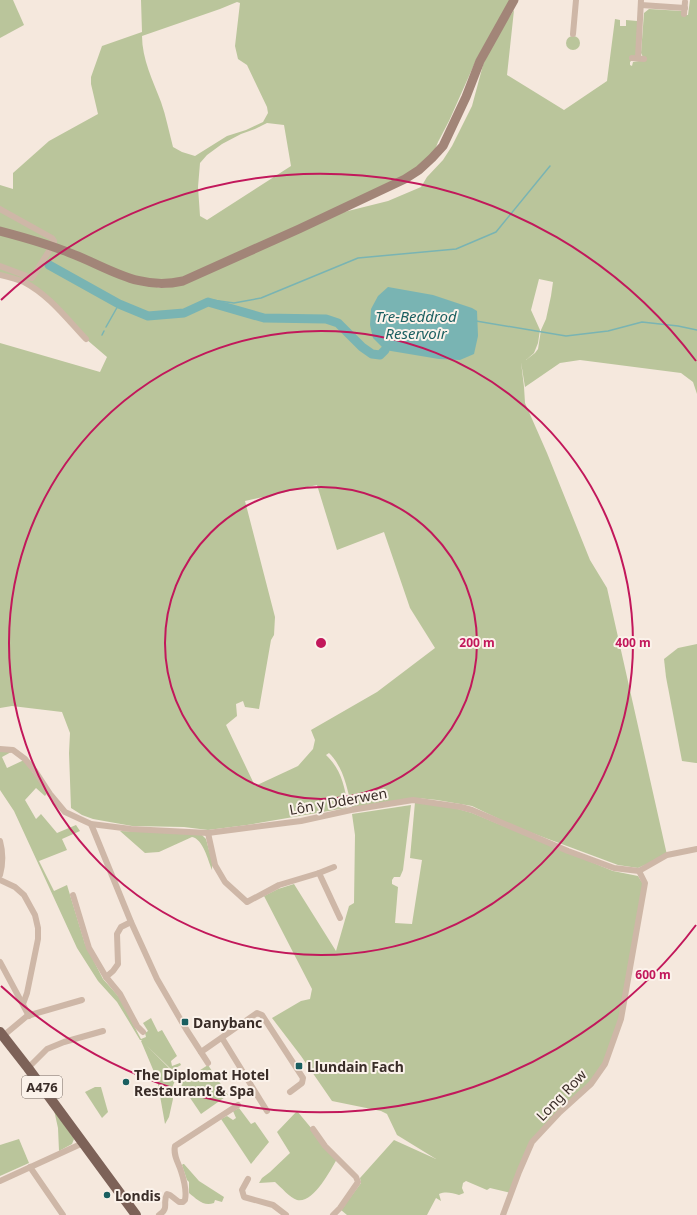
<svg xmlns="http://www.w3.org/2000/svg" width="697" height="1215" viewBox="0 0 697 1215" font-family="'Noto Sans',sans-serif">
  <style>
    .green { fill: #bac59b; fill-rule: evenodd }
    .water { fill: #79b4b3 }
    .lines { fill: none; stroke-linecap: round; stroke-linejoin: round }
    .stream { stroke: #79b4b3; stroke-width: 1.5 }
    .river { stroke: #79b4b3; stroke-width: 9 }
    .street { stroke: #ceb7a7; stroke-width: 6 }
    .secondary { stroke: #a28578; stroke-width: 9 }
    .primary { stroke: #7d6258; stroke-width: 10 }
    .ring { fill: none; stroke: #c2185b; stroke-width: 2 }
    .poi-dot { fill: #1a5f60; stroke: #fbf2ea; stroke-width: 1.5 }
    .labels { text-anchor: middle; dominant-baseline: central; stroke-width: 4; stroke-linejoin: round; paint-order: stroke }
    .shield { fill: #fbf2ea; stroke: #746862; stroke-width: 1 }
    .shield-label { font-size: 13px; font-weight: bold; fill: #3a2d28 }
    .street-label { font-size: 14px; fill: #3a2d28; stroke: #fbf2ea }
    .poi-label { font-size: 14px; font-weight: bold; fill: #3a2d28; stroke: #fbf2ea; text-anchor: start }
    .water-label { font-size: 15px; font-style: italic; fill: #1a5f60; stroke: #fbf2ea }
    .centre { fill: #c2185b; stroke: #fbf2ea; stroke-width: 2 }
    .ring-label { font-size: 12px; text-anchor: middle; font-weight: bold; fill: #c2185b; stroke: #fbf2ea; stroke-width: 4; stroke-linejoin: round; paint-order: stroke }
  </style>
  <rect width="100%" height="100%" fill="#f5e8dd"/>
  <!-- green -->
  <g class="green">
    <path d="M0,0H13L24,25L0,38Z"/>
    <path d="M141,0H511L477,58L449,121L438,142L432,158L419,170L183,281L147,283L159,288L170,287L344,212L388,201L421,187L427,177L443,160L452,146L472,106L483,65L497,35L514,10L507,75L564,110L607,81L615,19L620,20V26H626V20L637,21V27H639L637,55L630,62V65L632,66L633,62L639,61L644,59L641,53L644,13L649,9L682,11L684,15H688L690,0H697V394L693,382L681,373L580,360L560,363L525,387L521,362L526,360L535,353L538,349L541,330L546,319L551,296L553,282L539,279L531,310L540,330L538,343L534,353L526,360L521,362L524,387L525,403L547,453L590,560L607,588L667,855L638,868L618,865L516,827L472,806L437,800L417,798L352,808C347,788 344,768 329,753L326,755C341,769 344,785 348,805L346,808L247,825L208,830L184,827L132,826L93,819L82,815L71,808L69,753L70,733L62,712L12,706L0,708V343L100,372L107,357L86,339L56,308L29,285L0,275V185L13,189V173L49,141L98,114L91,84V77L102,46L142,32ZM237,2L240,3L235,46L238,59L247,65L267,107L268,113L263,122L246,130L227,136L195,156L182,152L173,147C169,132 166,116 161,102C153,81 142,59 142,36L220,9ZM267,123L284,125L291,166L207,220L200,216L198,187L200,163L207,155L222,144L241,134L255,129ZM317,485L337,550L384,532L410,608L435,648L377,692L311,730L315,740L313,749L298,766L255,786L226,725L237,716L236,704L243,701L245,707L259,709L271,640L274,635L275,617L245,501Z"/>
    <circle cx="573" cy="43" r="7"/>
    <path d="M697,644V763H696L682,761L666,677L664,659L678,648Z"/>
    <path d="M0,750L13,751L2,757L7,768L24,760L47,793L45,796L36,788L25,800L36,819L41,814L57,833L76,825L80,831L62,839L67,850L39,861L54,891L67,885L85,944L103,979L119,997L141,1039L146,1037L145,1033L148,1031L143,1023L151,1018L158,1032L162,1030L177,1056L171,1061L172,1066L180,1063L181,1065L172,1070L147,1046L171,1070L176,1078L172,1088L173,1099L169,1117L165,1124L157,1079L141,1041L142,1040H140L128,1020L117,1002L98,981L77,948L14,811L0,790Z"/>
    <path d="M415,802L458,809L472,813L613,871L638,876L643,884L621,1019L605,1064L591,1084L532,1142L511,1193L490,1188L487,1190L466,1181L463,1183L462,1188L464,1193L459,1195C452,1193 446,1191 439,1194L441,1201L436,1198L427,1215H347L341,1210L361,1183L360,1178L394,1140L436,1159L397,1135L387,1114L381,1111L332,1101L301,1056L272,1018L301,1001L310,999L312,989L264,896L278,889L294,884L336,951L349,906L354,903L355,835L352,814L411,805L403,870L400,877H394L392,880V884L398,887L395,923L412,924L422,860L410,858Z"/>
    <path d="M120,831L201,834L206,839L212,861V870C208,860 203,839 192,837L159,852L145,853Z"/>
    <path d="M208,1065L228,1095L201,1114L180,1083Z"/>
    <path d="M95,1087H101L108,1112L102,1118L85,1092Z"/>
    <path d="M239,1108L251,1124L255,1122L269,1142L251,1164L221,1119L227,1116L233,1120L236,1118L233,1111Z"/>
    <path d="M54,1110L74,1139L72,1144L59,1151L58,1128Z"/>
    <path d="M297,1111L337,1159C330,1171 313,1204 297,1200C290,1198 281,1187 275,1182L259,1183L262,1178L270,1172L290,1153L277,1132Z"/>
    <path d="M19,1139L29,1163L0,1176V1145Z"/>
    <path d="M183,1164H184L199,1181L224,1197L222,1202L215,1200L214,1203C203,1207 197,1199 189,1193V1182L187,1180L182,1165Z"/>
  </g>
  <!-- water -->
  <path class="water" d="M388,287L433,295L472,308L477,311L478,336L474,354L460,360L439,359L385,350L373,338L370,325L371,309L378,296Z"/>
  <g class="lines">
    <!-- stream -->
    <g class="stream">
      <path d="M212,300L234,303L261,298L358,258L456,249L496,232L550,166"/>
      <path d="M476,321L566,336L608,331L642,322L678,326L697,330"/>
      <path d="M106,327L119,304"/>
      <path d="M102,335L104,331"/>
    </g>
    <!-- river -->
    <path class="river" d="M49,265L119,304L148,316L184,313L208,302L264,318L326,319L338,323L362,347L372,354L380,355L385,350"/>
    <!-- street -->
    <g class="street">
      <path d="M641,5L685,8"/>
      <path d="M684,14L685,2"/>
      <path d="M573,34L576,0"/>
      <path d="M632,58L644,59"/>
      <path d="M638,58L641,0"/>
      <path d="M0,209L52,238L54,241V243L32,278L0,266"/>
      <path d="M0,275C8,277 16,279 24,282C49,295 67,319 86,339"/>
      <path d="M0,749L13,750L25,759L35,771L50,794L65,812L91,824L131,829L208,833L301,821L351,810L413,800L461,807L472,810L568,851L614,868L639,871L667,855L697,849"/>
      <path d="M91,824L131,922L157,979L186,1029L208,1063"/>
      <path d="M208,833L215,865L225,882L247,902L279,885L319,873L334,867"/>
      <path d="M0,841C3,852 3,864 0,875"/>
      <path d="M319,873L340,918"/>
      <path d="M0,880L15,887L24,895L35,915L38,928V939L27,993L23,1004"/>
      <path d="M73,895L89,948L106,977L120,994L137,1026L143,1032"/>
      <path d="M0,962L29,1016"/>
      <path d="M106,977L113,971L118,964L117,934L121,927L131,922"/>
      <path d="M3,1036L27,1016L82,1000"/>
      <path d="M222,1038L267,1111"/>
      <path d="M201,1052L257,1013L262,1015L303,1078L302,1083L290,1092"/>
      <path d="M28,1068L47,1049L64,1042L103,1031"/>
      <path d="M313,1129L325,1146L356,1177L358,1182L340,1208L333,1215"/>
      <path d="M30,1167L63,1215"/>
      <path d="M248,1179L242,1190L244,1197L273,1205L286,1215"/>
      <path d="M0,1181L83,1143"/>
      <path d="M159,1215C170,1208 162,1203 167,1194L170,1195L179,1202H183L185,1200C187,1190 184,1180 181,1171C178,1162 173,1155 175,1146L238,1105"/>
      <path d="M503,1215L519,1172L532,1142L560,1112L591,1084L605,1064L621,1019L645,883L639,871"/>
    </g>
    <!-- secondary -->
    <path class="secondary" d="M0,231C23,237 48,244 70,253C110,268 138,291 183,281L299,229L405,179L419,170L432,158L443,146L466,97L480,61L514,0"/>
    <!-- primary -->
    <path class="primary" d="M0,1032L28,1068L136,1215"/>
  </g>
  <!-- distance rings -->
  <g class="ring">
    <circle cx="321" cy="643" r="156"/>
    <circle cx="321" cy="643" r="312"/>
    <path d="M696 925A469 469 0 0 1 1 986M1 300A469 469 0 0 1 696 361"/>
  </g>
  <!-- markers -->
  <g class="poi-dot">
    <rect x="181" y="1018" width="8" height="8" rx="2"/>
    <rect x="295" y="1062" width="8" height="8" rx="2"/>
    <circle cx="126" cy="1082" r="4"/>
    <circle cx="107" cy="1195" r="4"/>
  </g>
  <g class="labels">
    <!-- shield labels -->
    <rect class="shield" x="22" y="1076" width="40" height="22" rx="3"/>
    <g class="shield-label">
      <text x="42" y="1087">A476</text>
    </g>
    <!-- street labels -->
    <g class="street-label">
      <text transform="translate(338 801) rotate(-10)">Lôn y Dderwen</text>
      <text transform="translate(561 1095) rotate(-46)">Long Row</text>
    </g>
    <!-- poi labels -->
    <g class="poi-label">
      <text x="193" y="1022">Danybanc</text>
      <text x="307" y="1066">Llundain Fach</text>
      <text x="134" y="1074">The Diplomat Hotel<tspan x="134" dy="16">Restaurant &amp; Spa</tspan></text>
      <text x="115" y="1195">Londis</text>
    </g>
    <!-- water labels -->
    <g class="water-label">
      <text x="416" y="316">Tre-Beddrod<tspan x="416" dy="17">Reservoir</tspan></text>
    </g>
  </g>
  <circle cx="321" cy="643" r="6" class="centre"/>
  <g class="ring-label">
    <text x="477" y="647">200 m</text>
    <text x="633" y="647">400 m</text>
    <text x="653" y="979">600 m</text>
  </g>
</svg>
